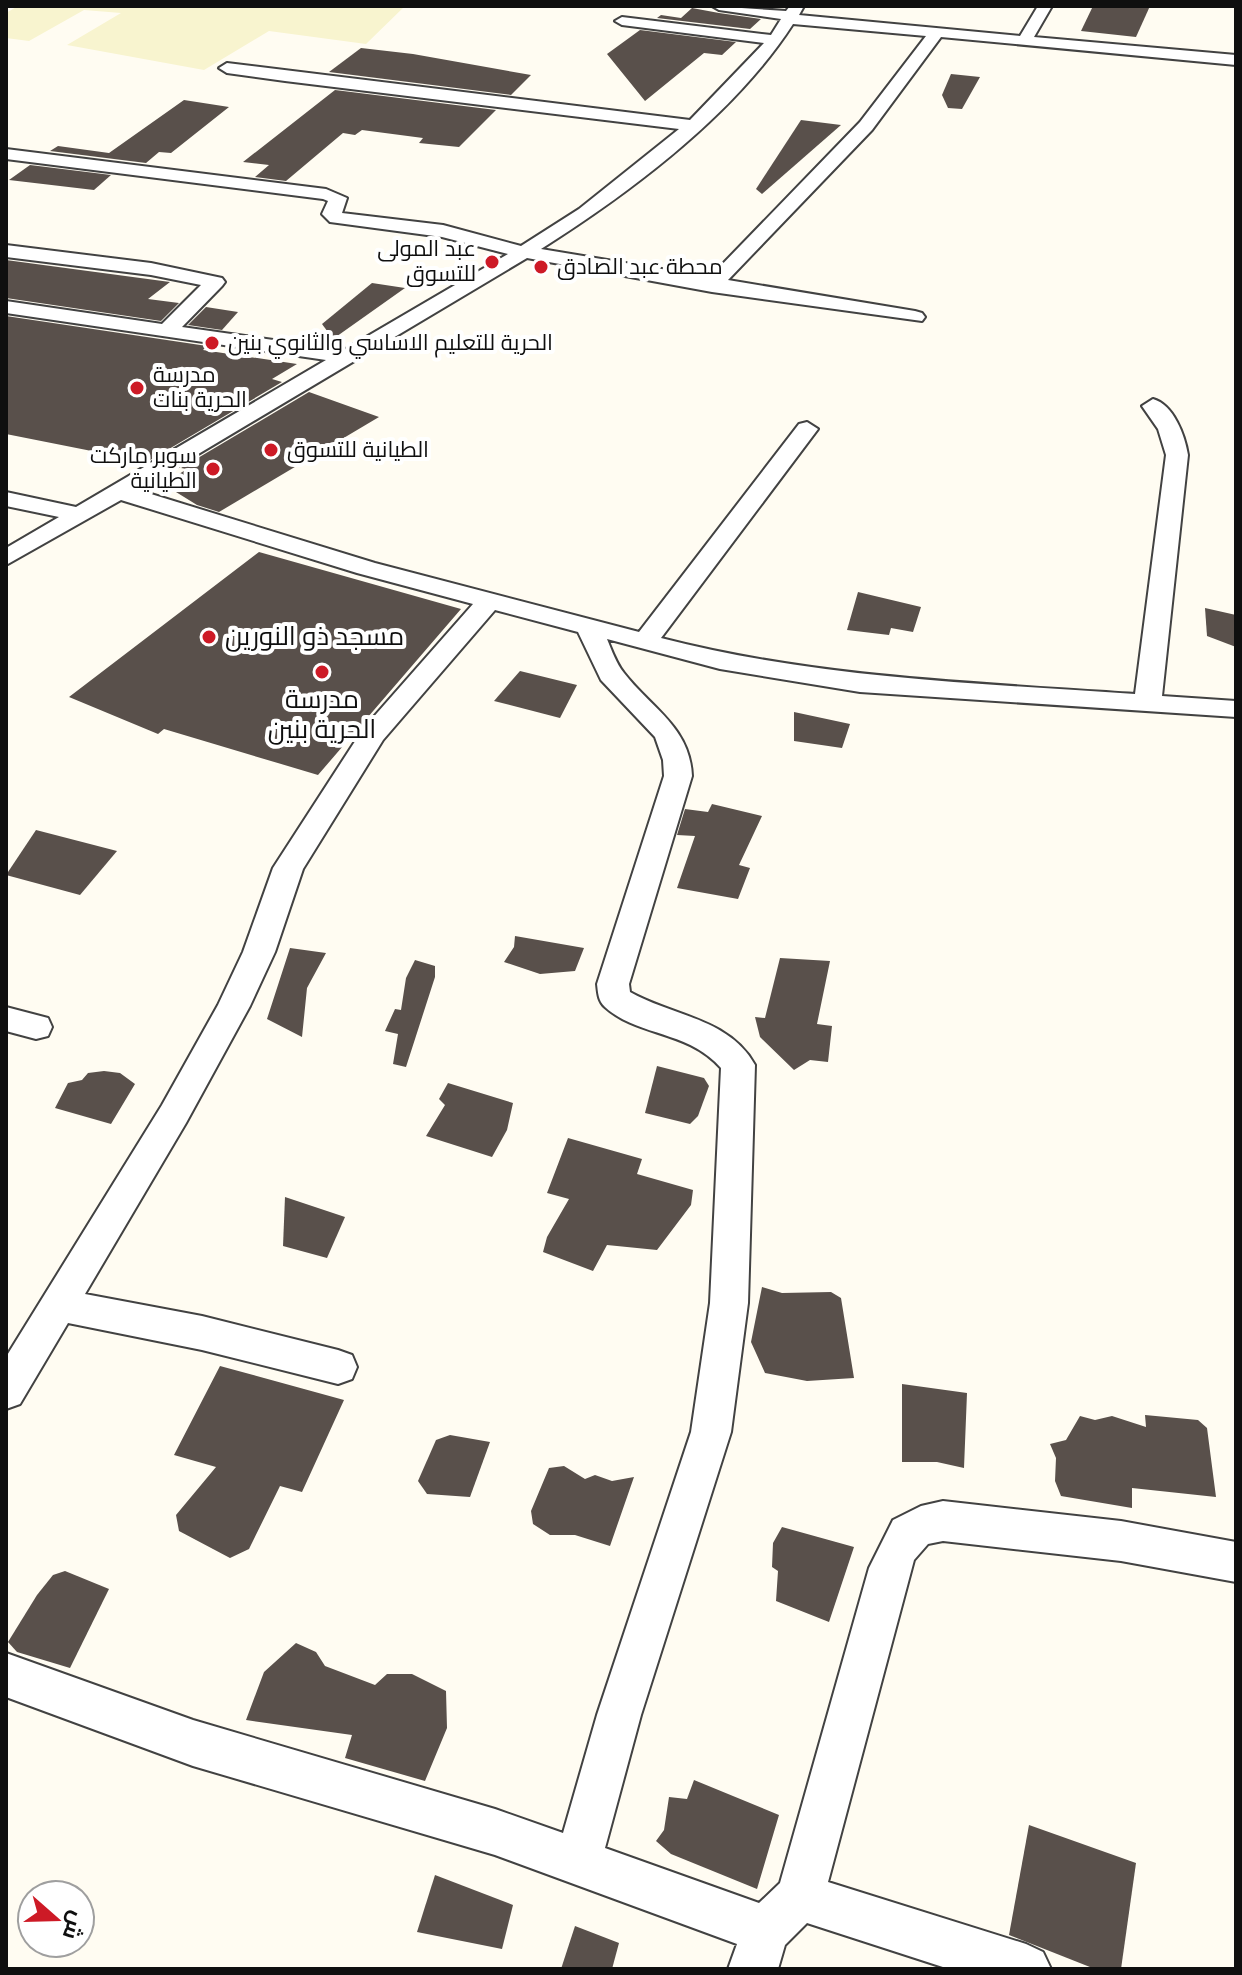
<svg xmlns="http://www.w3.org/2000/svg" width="1242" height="1975" viewBox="0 0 1242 1975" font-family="Spectral,Cairo,serif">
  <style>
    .farmland { fill: #f8f4cf }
    .building { fill: #59504b }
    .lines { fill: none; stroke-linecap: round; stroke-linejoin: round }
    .minor-casing { stroke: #424242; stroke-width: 4 }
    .minor { fill: #fff; fill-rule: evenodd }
    .poi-dot { fill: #cd1a26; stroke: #fff; stroke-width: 3 }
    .labels { text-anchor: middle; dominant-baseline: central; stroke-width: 8; stroke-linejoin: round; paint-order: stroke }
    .far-poi-label { font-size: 22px; fill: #0f0f0f; stroke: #fff; text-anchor: start }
    .poi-label { font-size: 26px; fill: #0f0f0f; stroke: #fff; text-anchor: start }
  </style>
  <rect width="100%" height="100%" fill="#fffcf2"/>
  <!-- farmland -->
  <path class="farmland" d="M18,6H405L366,44L269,31L204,70L67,45L121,13L84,10L29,41L6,38V13Z"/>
  <!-- building -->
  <g class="building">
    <path d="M1093,6H1150L1136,37L1081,31Z"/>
    <path d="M692,8L719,13L761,19L750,29L657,18L661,15L681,18Z"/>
    <path d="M640,30L736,42L722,55L704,53L645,101L607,54Z"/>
    <path d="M361,48L413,54L531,75L511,95L329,72Z"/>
    <path d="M951,74L980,77L962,109L948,108L942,95Z"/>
    <path d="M335,90L496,110L459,147L419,143L423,138L362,130L355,135L343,133L286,181L255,177L269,165L243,162Z"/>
    <path d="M184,100L229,107L171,153L159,152L146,163L50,151L58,146L109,153Z"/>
    <path d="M801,120L841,125L762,194L756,189Z"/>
    <path d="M30,165L111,175L94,190L9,180Z"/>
    <path d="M6,260L170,282L148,299L179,303L161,321L6,298Z"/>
    <path d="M372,283L405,288L333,339L322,324Z"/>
    <path d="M206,307L238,312L222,330L188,325Z"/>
    <path d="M6,316L207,346L203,350L297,364L272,379L282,382L147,462L6,434Z"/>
    <path d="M309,392L379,417L219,512L197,505L163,484L187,469L181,468Z"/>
    <path d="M259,552L461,609L318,775L164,729L158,734L69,697Z"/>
    <path d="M858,592L921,607L913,632L891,628L889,635L847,630Z"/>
    <path d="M1205,608L1236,615V647L1207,636Z"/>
    <path d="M520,671L577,685L560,718L494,701Z"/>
    <path d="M794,712L850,724L842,748L794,741Z"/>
    <path d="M712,804L762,816L739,865L750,868L738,899L677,888L695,836L677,835L685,809L708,812Z"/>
    <path d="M36,830L117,851L80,895L6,875Z"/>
    <path d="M515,936L584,948L575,971L540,974L504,962L514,947Z"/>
    <path d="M290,948L326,953L307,988L302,1037L267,1019Z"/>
    <path d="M780,958L830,961L817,1024L832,1026L828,1062L810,1060L794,1070L760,1037L755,1017L765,1018Z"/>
    <path d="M415,960L435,966V977L406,1067L393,1064L398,1034L385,1031L395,1009L401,1010L406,978Z"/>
    <path d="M657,1066L704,1078L709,1086L698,1116L690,1124L645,1113Z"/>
    <path d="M104,1071L120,1073L135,1084L111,1124L55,1108L68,1083L82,1080L88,1073Z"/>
    <path d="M448,1083L513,1103L507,1130L492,1157L426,1136L445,1105L439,1099Z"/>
    <path d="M568,1138L642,1159L637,1174L693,1190L691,1205L657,1250L607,1245L593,1271L543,1252L547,1237L569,1199L547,1193Z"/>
    <path d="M285,1197L345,1217L327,1258L283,1246Z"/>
    <path d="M762,1287L782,1293L831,1292L841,1298L854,1378L807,1381L765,1373L751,1342Z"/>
    <path d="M220,1366L344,1400L302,1492L280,1486L249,1549L230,1558L179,1531L176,1515L216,1467L174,1455Z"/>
    <path d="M902,1384L967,1393L964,1468L937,1462H902Z"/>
    <path d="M1145,1415L1198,1420L1207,1428L1216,1497L1132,1488V1508L1061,1496L1055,1481L1056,1458L1050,1444L1066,1440L1080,1416L1095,1420L1112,1416L1146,1427Z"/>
    <path d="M450,1435L490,1442L470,1497L427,1494L418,1481L436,1440Z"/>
    <path d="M564,1466L585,1479L595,1475L612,1481L634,1477L610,1546L575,1535H550L533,1524L531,1511L549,1468Z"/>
    <path d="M782,1527L854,1547L829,1622L776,1601L778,1571L772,1567L773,1543Z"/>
    <path d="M65,1571L109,1589L70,1668L17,1652L8,1642L37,1595L53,1575Z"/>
    <path d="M296,1643L316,1652L325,1666L375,1685L387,1674H412L446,1691L447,1728L425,1781L345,1758L352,1735L246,1720L264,1672Z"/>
    <path d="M694,1780L779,1815L757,1889L671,1854L656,1841L664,1830L669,1797L687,1799Z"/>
    <path d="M1029,1825L1136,1863L1121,1969H1095L1009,1935Z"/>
    <path d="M435,1875L513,1905L502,1949L417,1932Z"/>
    <path d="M575,1926L619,1943L612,1969H561Z"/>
  </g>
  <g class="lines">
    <!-- minor casing -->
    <g class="minor-casing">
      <g id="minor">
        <path d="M712,6L786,11L790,6H804L799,15L1020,36L1038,6H1052L1034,37L1236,55V65L941,37L872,130L728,280L915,311L922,313L925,317L922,321L712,292L527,258L138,490L375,563L639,632L799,424L807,422L818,429L661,638C816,678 975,683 1135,694L1166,455L1158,429L1142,406L1153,399C1174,405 1185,436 1188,455L1162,696L1236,701V717L860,692L720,669L607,639C612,651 616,663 624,673C651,708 690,727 692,776L629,984L630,992C672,1016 729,1018 755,1065L748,1303L731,1432L641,1715L605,1848L759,1903L780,1883L869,1568L893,1520L921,1506L943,1501L1121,1521L1236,1542V1582L1121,1561L943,1541L928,1544L914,1560L828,1882L1026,1944L1043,1952L1051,1969H949L807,1923L785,1945L778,1969H728L737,1944L495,1855L193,1766L6,1697V1653L193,1720L495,1809L563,1833L597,1715L691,1432L710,1303L721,1068C688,1030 638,1037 605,1007C598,1001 598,992 597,984L664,776L663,760L655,737L601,680L578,632L495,610L383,740L303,869L275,952L250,1006L186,1123L85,1294L202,1316L338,1350L352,1355L357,1367L352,1379L338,1384L202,1350L68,1323L20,1404L6,1409V1357L162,1105L218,1005L243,952L273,868L363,729L473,604L357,573L121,500L6,565V548L59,517L6,506V492L76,507L326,360L6,313V301L162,324L201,285L151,275L6,257V245L151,263L222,278L225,282L222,286L182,327L344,350L508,254L442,237L330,222L322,214L328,201L323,199L6,159V149L326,189L347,198L342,213L443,225L521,246L579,209L679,129L285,81L227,73L219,68L227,63L690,120L764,43L622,25L615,21L622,17L771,35L781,19L719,10ZM793,24L926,36L860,122L710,277L541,249C631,192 735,114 793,24Z"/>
        <path d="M6,1007L48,1018L52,1027L48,1036L36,1039L6,1031Z"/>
      </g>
    </g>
    <!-- minor -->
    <use href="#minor" class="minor"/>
  </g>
  <!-- markers -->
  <g class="poi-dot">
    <circle cx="492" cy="262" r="8"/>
    <circle cx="541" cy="267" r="8"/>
    <circle cx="212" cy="343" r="8"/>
    <circle cx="137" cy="388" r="8"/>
    <circle cx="271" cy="450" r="8"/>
    <circle cx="213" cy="469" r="8"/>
    <circle cx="209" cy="637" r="8"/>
    <circle cx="322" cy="672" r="8"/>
  </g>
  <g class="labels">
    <!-- far-poi labels -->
    <g class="far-poi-label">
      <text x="476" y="249" text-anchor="end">عبد المولى<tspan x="476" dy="25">للتسوق</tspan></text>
      <text x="557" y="267">محطة عبد الصادق</text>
      <text x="228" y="343">الحرية للتعليم الاساسي والثانوي بنين</text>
      <text x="153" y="375">مدرسة<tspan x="153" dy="25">الحرية بنات</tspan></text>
      <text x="287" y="450">الطيانية للتسوق</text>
      <text x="197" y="456" text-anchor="end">سوبر ماركت<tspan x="197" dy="25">الطيانية</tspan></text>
    </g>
    <!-- poi labels -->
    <g class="poi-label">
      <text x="225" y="637">مسجد ذو النورين</text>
      <text x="322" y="700" text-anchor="middle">مدرسة<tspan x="322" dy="30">الحرية بنين</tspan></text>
    </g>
  </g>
  <!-- border -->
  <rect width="1242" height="1975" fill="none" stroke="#0f0f0f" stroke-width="16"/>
  <!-- north arrow -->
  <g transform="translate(56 1919) rotate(110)"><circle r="38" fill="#ffffff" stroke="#9f9f9f" stroke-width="2"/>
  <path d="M0-6L14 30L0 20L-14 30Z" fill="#cd1a26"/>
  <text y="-12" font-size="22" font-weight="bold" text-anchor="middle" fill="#0f0f0f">ش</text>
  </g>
</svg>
